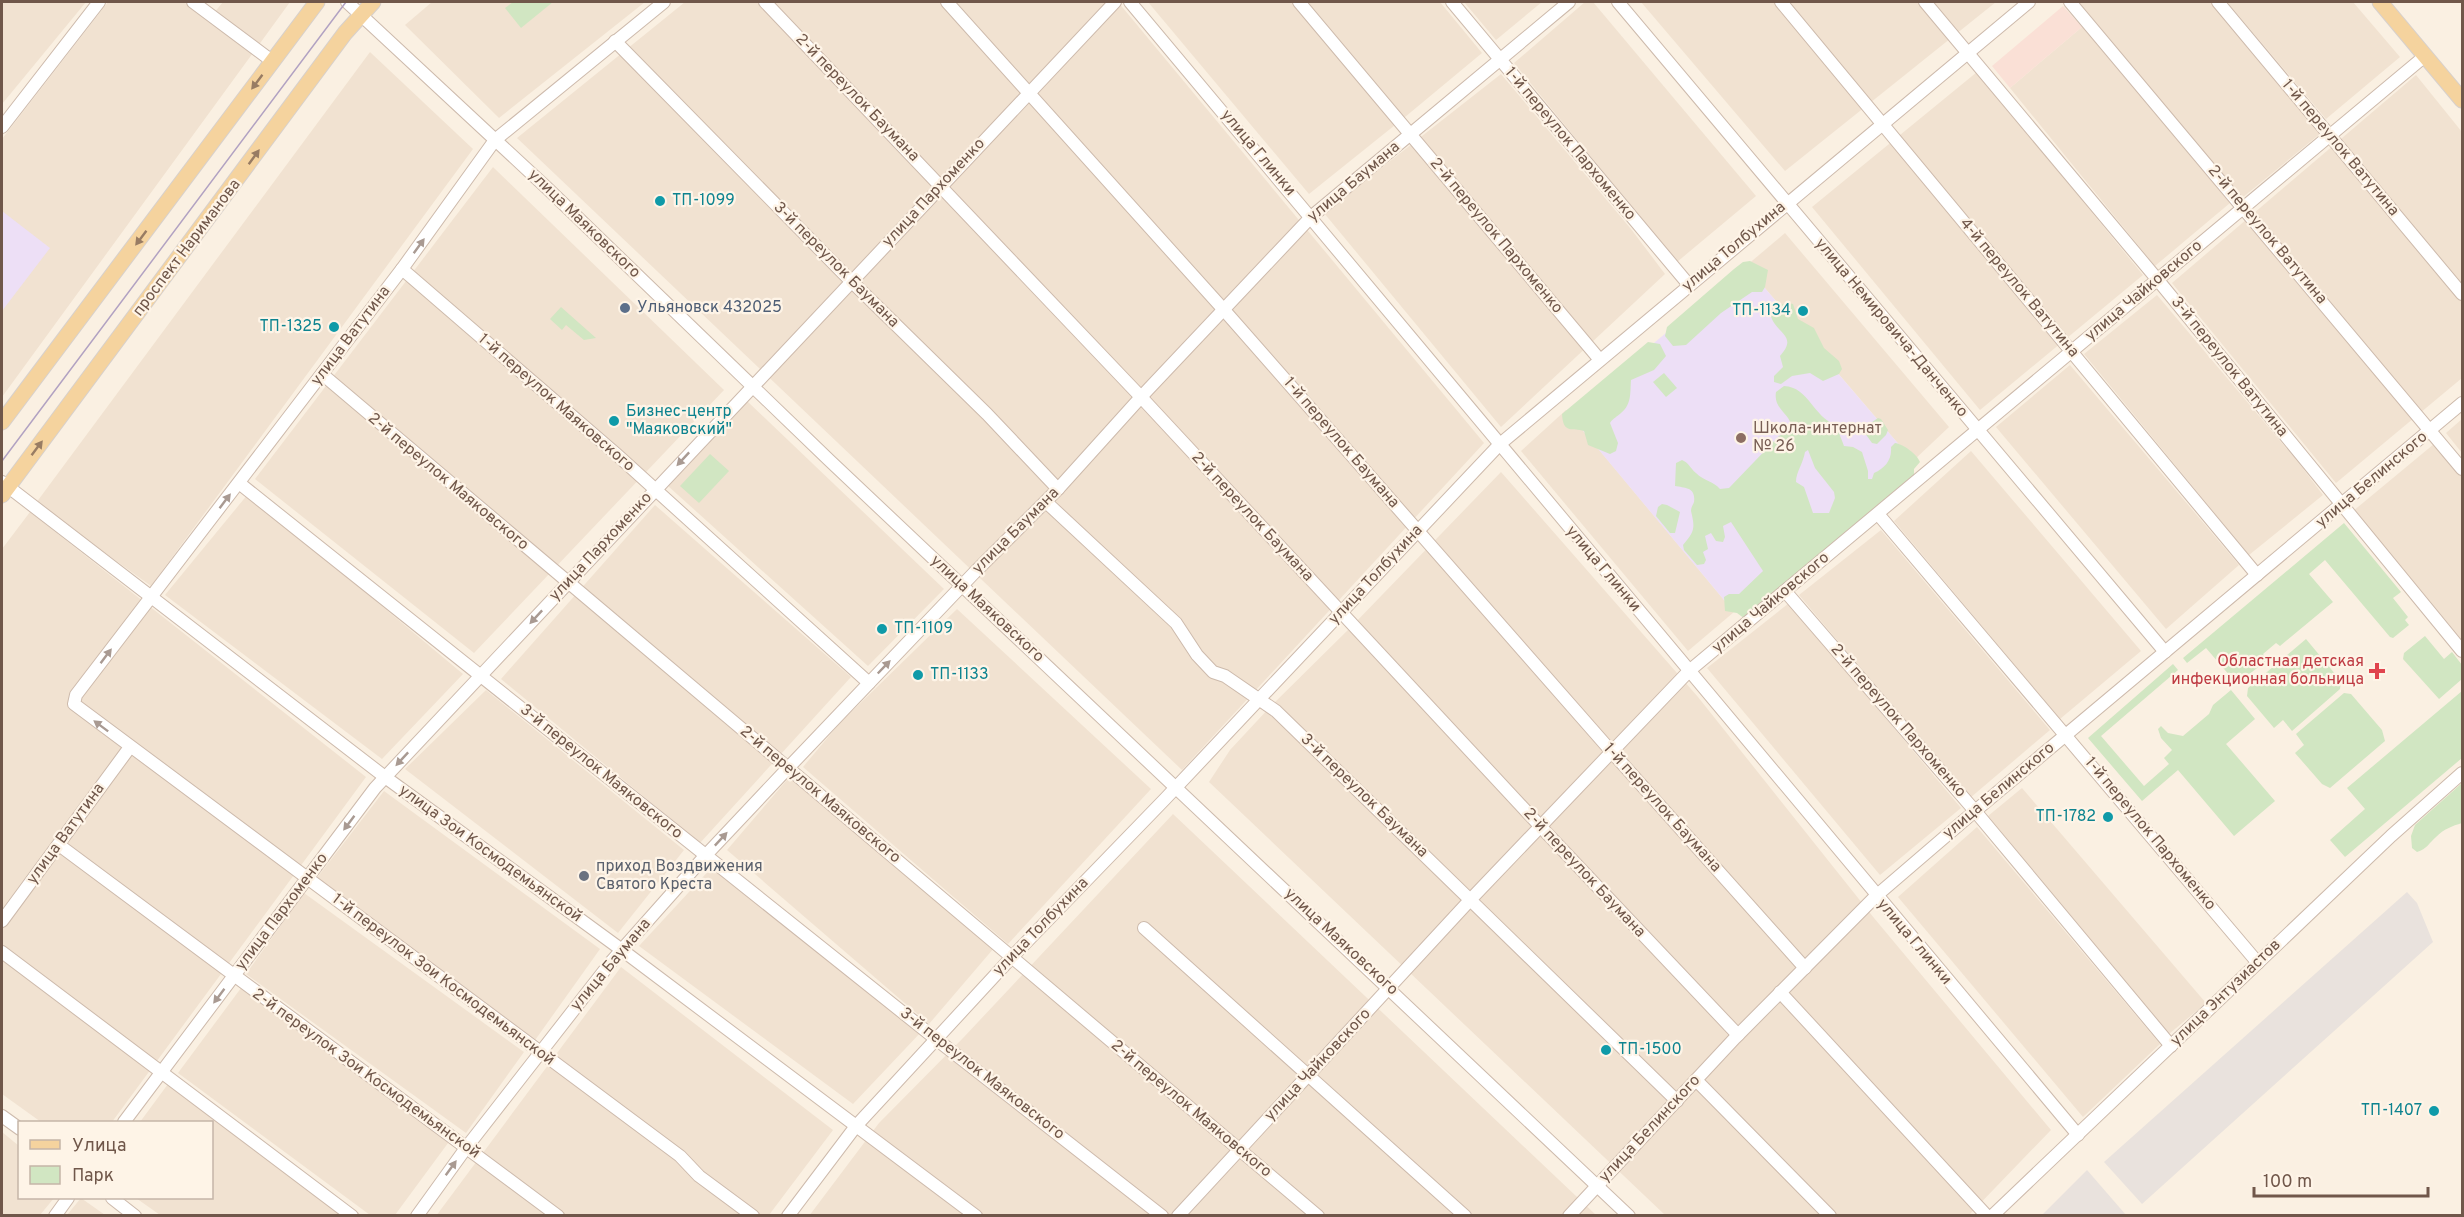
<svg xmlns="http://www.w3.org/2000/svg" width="2464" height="1217" viewBox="0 0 2464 1217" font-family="Overpass,sans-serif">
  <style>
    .residential { fill: #f1e2d1 }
    .commercial { fill: #fae0d6 }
    .industrial { fill: #e9e2dd }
    .education { fill: #eddff6 }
    .green { fill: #d1e6c2; fill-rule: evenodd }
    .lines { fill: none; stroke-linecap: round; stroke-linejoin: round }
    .minor-casing { stroke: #cdbaac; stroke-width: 14 }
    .major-casing { stroke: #d7d0cc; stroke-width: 17 }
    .minor { stroke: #fff; stroke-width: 12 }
    .major { stroke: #f5d39e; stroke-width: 15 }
    .tram { stroke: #b2a2c2; stroke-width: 1.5 }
    .oneway { fill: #987c63 }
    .oneway2 { fill: #a99a92 }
    .culture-dot { fill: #0f9aa8; stroke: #fef4e7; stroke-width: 2 }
    .service-dot { fill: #5c6f8a; stroke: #fef4e7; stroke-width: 2 }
    .education-dot { fill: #8d6e63; stroke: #fef4e7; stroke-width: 2 }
    .health-dot { fill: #e0444e; stroke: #fef4e7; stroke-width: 2 }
    .worship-dot { fill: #6b7280; stroke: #fef4e7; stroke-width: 2 }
    .labels { text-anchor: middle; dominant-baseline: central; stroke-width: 4.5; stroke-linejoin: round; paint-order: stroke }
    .street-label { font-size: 16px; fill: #70574a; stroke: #fef4e7 }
    .culture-label { font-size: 16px; fill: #0d838f; stroke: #fef4e7; text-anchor: start }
    .service-label { font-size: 16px; fill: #4e5e75; stroke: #fef4e7; text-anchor: start }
    .education-label { font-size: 16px; fill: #785e54; stroke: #fef4e7; text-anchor: start }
    .health-label { font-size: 16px; fill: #be3a42; stroke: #fef4e7; text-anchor: end }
    .worship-label { font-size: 16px; fill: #5b616d; stroke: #fef4e7; text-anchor: start }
  </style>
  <rect width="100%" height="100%" fill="#faf0e2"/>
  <!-- residential -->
  <g class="residential">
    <path d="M2,2H86L2,104Z"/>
    <path d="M108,2H184L208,20L223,2H290L2,397V139Z"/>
    <path d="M432,2H645L499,118L405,25Z"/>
    <path d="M685,2H1118L1484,443L1182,770L517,138Z"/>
    <path d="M1148,2H1440L1482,53L1405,117L1309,194Z"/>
    <path d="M1464,2H1542L1496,40Z"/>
    <path d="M1585,2H1593L1756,196L1677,262L1514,63Z"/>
    <path d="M1641,2H1996L1785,171Z"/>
    <path d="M2078,2H2212L2321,133L2242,198Z"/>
    <path d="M2227,2H2353L2400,57L2326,119Z"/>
    <path d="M2082,27L2230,203L2155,266L2010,88Z"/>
    <path d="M370,52L473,149L151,586L36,503Z"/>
    <path d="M1977,72L2143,275L1980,410L1812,207Z"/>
    <path d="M1501,74L1631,229L1665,274L1501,427L1324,213Z"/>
    <path d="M2416,75L2462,132V378L2336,483L2172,283Z"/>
    <path d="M493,167L724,390L474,653L255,479Z"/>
    <path d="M1785,233L1949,427L1913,461L1746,266Z"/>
    <path d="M2157,295L2298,462L2323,495L2249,555L2084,354Z"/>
    <path d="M2070,365L2239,565L2166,629L1996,427Z"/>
    <path d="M747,401L944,589L868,666L668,486Z"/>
    <path d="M1566,410L1734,612L1688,651L1521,451Z"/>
    <path d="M2462,419V453L2446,433Z"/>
    <path d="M2434,444L2462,477V644L2352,512Z"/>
    <path d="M1971,451L2141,651L2060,719L1894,521Z"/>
    <path d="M1501,472L1698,697L1874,918L2051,1130L1969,1215H1665L1209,782L1230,750L1270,707L1352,626Z"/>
    <path d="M248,494L463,674L382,759L165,595Z"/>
    <path d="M655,505L851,677L700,843L501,679Z"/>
    <path d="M30,512L366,777L112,1122H41L2,1094V549Z"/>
    <path d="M1881,530L2050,730L1970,798L1799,595Z"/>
    <path d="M1789,603L1961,808L1880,875L1707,668Z"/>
    <path d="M957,609L1151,789L1008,944L803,767L839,724Z"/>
    <path d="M486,690L684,850L618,933L405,769Z"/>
    <path d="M792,774L994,948L929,1024L727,850Z"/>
    <path d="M2022,788L2206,1003L2169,1034L1988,816Z"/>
    <path d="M384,791L600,949L533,1043L316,879Z"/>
    <path d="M1173,814L1596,1215L809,1216L879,1123L964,1037Z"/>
    <path d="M1977,827L2160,1044L2083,1117L1898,897Z"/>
    <path d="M714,865L922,1031L853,1104L639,946Z"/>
    <path d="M304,893L524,1052L466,1133L246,974Z"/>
    <path d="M621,967L833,1130L769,1215L436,1216Z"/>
    <path d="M244,984L451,1139L395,1215H370L178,1073Z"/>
    <path d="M168,1084L345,1215H160L136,1198H212V1122H140Z"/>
    <path d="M2,1132L19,1146L20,1198H54L40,1215H2Z"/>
    <path d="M81,1198L105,1215H67Z"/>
  </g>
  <!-- commercial -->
  <path class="commercial" d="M2063,6L2082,27L2010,88L1992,66Z"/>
  <!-- industrial -->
  <g class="industrial">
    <path d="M2407,892L2417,903L2433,942L2142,1204L2104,1162Z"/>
    <path d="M2087,1170L2126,1215H2042Z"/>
  </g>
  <!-- education -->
  <g class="education">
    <path d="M2,211L50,248L2,311Z"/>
    <path d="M1746,266L1913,461L1734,612L1569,414Z"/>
  </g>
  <!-- green -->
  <g class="green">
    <path d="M513,2H553L521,28L505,8Z"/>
    <path d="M1750,261L1768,270L1765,287L1762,292H1752L1721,313L1686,345L1673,346L1665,336L1667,327L1734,269L1743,262Z"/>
    <path d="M1788,303L1793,304L1798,319L1814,328L1824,348L1839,361L1842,369L1839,374L1823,381L1810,373L1792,376L1781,384L1774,382V376L1783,367L1780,356C1800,334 1773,334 1770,312L1775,306Z"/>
    <path d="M561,307L596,338L584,340L566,325L562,330L550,319Z"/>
    <path d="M1648,342L1660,344L1666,356L1654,370L1631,380C1630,392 1632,404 1621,413C1617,417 1613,418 1610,423L1618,443L1616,451L1610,454L1588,445L1584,431C1573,427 1563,435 1562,414Z"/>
    <path d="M1664,373L1677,388L1666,397L1653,382Z"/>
    <path d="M1784,386C1809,387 1813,417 1836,425L1844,446L1853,447L1862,452L1868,471V479H1872L1874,473C1885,468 1892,460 1891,447L1895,443C1903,444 1917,454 1920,462L1914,469V479L1745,619L1737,613L1725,611L1724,597L1729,594H1739L1763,571L1731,522L1723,526L1725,537L1723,542L1716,541L1711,533L1705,536L1708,549L1703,552L1706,560L1704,564L1697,565L1684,550L1683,545C1695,531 1695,528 1691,511C1691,507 1693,505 1694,502C1696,487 1685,488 1675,486L1676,463L1682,460C1689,463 1690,468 1696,473C1704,481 1713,481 1720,489L1729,488L1779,436L1792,429C1791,413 1773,410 1776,392ZM1808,450L1815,468L1834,492L1835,498L1829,513H1813L1804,487L1796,482C1796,472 1803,464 1805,452Z"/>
    <path d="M1878,418L1881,419L1888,430L1886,435L1877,444L1872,443L1862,429Z"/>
    <path d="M710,454L729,471L699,503L680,486Z"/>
    <path d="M1662,504L1667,505L1680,512L1675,533H1670L1656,516L1658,507Z"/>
    <path d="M2344,523L2401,592L2393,598L2408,617L2405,620L2409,625L2393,638L2390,637L2325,560L2309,574L2333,602L2280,646L2276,643L2263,654L2267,660L2237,684L2206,648L2187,663L2183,658Z"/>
    <path d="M2425,636L2444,659L2452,652L2462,665V679L2439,699L2403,659L2404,653Z"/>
    <path d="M2306,639L2341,681L2340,689L2292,731L2283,720L2274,728L2247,696L2248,688Z"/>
    <path d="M2173,664L2178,670L2101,736L2144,786L2169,764L2164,758L2172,750L2161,738L2158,729L2161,726L2168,733L2183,736L2209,714L2213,705L2231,690L2255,719L2226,744L2275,801L2234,836L2178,770L2142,801L2088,738Z"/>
    <path d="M2462,691V758L2345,857L2330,840L2365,809L2347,788Z"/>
    <path d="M2344,693L2351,694L2382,730L2385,741L2330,788L2322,784L2295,753L2304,745L2296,734Z"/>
    <path d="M2462,783V823C2452,826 2444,829 2436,837C2429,843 2427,849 2417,852L2412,848L2411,836L2415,825Z"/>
  </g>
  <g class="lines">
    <!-- minor casing -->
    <g class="minor-casing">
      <g id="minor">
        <path d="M193,2L272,61"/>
        <path d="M347,2L547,188L829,460L1629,1216"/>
        <path d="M664,2L495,140L402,269L76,695L74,704L680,1156L699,1176L753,1216"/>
        <path d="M765,2L1141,397L1540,826L1738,1035"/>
        <path d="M947,2L1224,310L1611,751L1805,968"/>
        <path d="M1130,2C1447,378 1759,759 2078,1135"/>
        <path d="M1299,2L1600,360"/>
        <path d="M1452,2L1689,285"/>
        <path d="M1618,2L2165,652"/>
        <path d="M1781,2L2257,575"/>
        <path d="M1925,2L2157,279L2462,651"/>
        <path d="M2070,2L2462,469"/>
        <path d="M2218,2L2462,294"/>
        <path d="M615,41L843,273L987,414L1058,489"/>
        <path d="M2,127L99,2"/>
        <path d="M402,269L615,453L869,683"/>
        <path d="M322,374L1318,1216"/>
        <path d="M2,482L385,777L622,950L976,1216"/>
        <path d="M239,483L936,1039L1162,1216"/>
        <path d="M1046,502L1176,623L1197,655L1213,672L1225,676L1276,711L1677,1101"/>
        <path d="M1878,514L2258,963"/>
        <path d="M1785,591L1975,811L2171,1046"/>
        <path d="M59,845L558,1216"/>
        <path d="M2,921L130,747"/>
        <path d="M1144,928L1465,1216"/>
        <path d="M2,952L352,1216"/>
        <path d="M1780,992L1987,1216"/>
        <path d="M1696,1080L1830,1216"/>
        <path d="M2,1116L20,1129"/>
        <path d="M124,1122L375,788L1115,2"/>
        <path d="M112,1198L135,1216"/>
        <path d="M55,1216L68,1198"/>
        <path d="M417,1216L466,1148L611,962L706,855L788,768L974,573L1058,489L1141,397L1311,217L1569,2"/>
        <path d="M788,1216L856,1126L1011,958L1165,799L1500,444L2029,2"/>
        <path d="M1178,1216L1471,899L1689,671L2425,56"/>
        <path d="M1569,1216L1735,1038L1876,896L1975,811L2462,403"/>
        <path d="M1992,1216L2391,836L2462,773"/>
      </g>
    </g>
    <!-- major casing -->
    <g class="major-casing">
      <g id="major">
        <path d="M2380,2L2462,100"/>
        <path d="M2,422L317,2"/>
        <path d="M2,495L345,33L373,2"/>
      </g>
    </g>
    <!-- minor -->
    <use href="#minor" class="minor"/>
    <!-- major -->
    <use href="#major" class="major"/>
    <!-- tram -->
    <path class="tram" d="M2,461L346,2"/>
  </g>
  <!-- one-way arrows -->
  <defs><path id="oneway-solid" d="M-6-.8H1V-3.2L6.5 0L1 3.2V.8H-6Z" transform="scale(1.5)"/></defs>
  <g class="oneway">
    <use href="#oneway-solid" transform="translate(257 82) rotate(127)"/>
    <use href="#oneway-solid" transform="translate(254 157) rotate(-54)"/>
    <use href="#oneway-solid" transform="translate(141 238) rotate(127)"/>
    <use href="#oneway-solid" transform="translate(37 448) rotate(-53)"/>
  </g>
  <g class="oneway2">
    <use href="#oneway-solid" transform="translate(419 246) rotate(-54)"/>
    <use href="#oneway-solid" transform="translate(683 459) rotate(133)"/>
    <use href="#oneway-solid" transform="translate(225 501) rotate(-53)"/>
    <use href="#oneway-solid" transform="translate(536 617) rotate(133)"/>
    <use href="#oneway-solid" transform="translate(106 656) rotate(-53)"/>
    <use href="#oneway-solid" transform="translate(884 667) rotate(-46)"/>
    <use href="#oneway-solid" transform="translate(101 726) rotate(-143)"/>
    <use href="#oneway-solid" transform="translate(402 759) rotate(133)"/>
    <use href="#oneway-solid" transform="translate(349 823) rotate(127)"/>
    <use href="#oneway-solid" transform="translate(721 839) rotate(-47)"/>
    <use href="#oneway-solid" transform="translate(219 996) rotate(127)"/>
    <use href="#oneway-solid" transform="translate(451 1168) rotate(-54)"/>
  </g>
  <!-- markers -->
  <g class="culture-dot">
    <circle cx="660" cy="201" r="6"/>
    <circle cx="1803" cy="311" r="6"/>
    <circle cx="334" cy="327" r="6"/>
    <circle cx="614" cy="421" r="6"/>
    <circle cx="882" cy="629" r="6"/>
    <circle cx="918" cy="675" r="6"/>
    <circle cx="2108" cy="817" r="6"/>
    <circle cx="1606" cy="1050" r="6"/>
    <circle cx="2434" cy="1111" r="6"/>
  </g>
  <circle class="service-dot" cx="625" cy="308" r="6"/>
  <circle class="education-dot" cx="1741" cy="438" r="6"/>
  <path class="health-dot" d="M2374 662h6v6h6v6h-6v6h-6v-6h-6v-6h6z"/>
  <circle class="worship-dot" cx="584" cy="876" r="6"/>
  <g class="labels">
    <!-- street labels -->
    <g class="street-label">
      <text transform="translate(857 98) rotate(46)">2-й переулок Баумана</text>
      <text transform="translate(1570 144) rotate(50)">1-й переулок Пархоменко</text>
      <text transform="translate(2340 148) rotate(50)">1-й переулок Ватутина</text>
      <text transform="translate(1258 153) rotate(50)">улица Глинки</text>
      <text transform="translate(1354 182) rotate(-40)">улица Баумана</text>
      <text transform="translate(934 193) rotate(-47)">улица Пархоменко</text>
      <text transform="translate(584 224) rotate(44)">улица Маяковского</text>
      <text transform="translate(2267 235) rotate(50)">2-й переулок Ватутина</text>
      <text transform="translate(1496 236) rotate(50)">2-й переулок Пархоменко</text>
      <text transform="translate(1734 247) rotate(-40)">улица Толбухина</text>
      <text transform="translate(187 248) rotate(-53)">проспект Нариманова</text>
      <text transform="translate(836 265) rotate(45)">3-й переулок Баумана</text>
      <text transform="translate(2019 288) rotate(50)">4-й переулок Ватутина</text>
      <text transform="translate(2144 291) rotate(-40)">улица Чайковского</text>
      <text transform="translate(1891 328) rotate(50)">улица Немировича-Данченко</text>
      <text transform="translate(351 336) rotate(-53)">улица Ватутина</text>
      <text transform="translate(2229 367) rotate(51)">3-й переулок Ватутина</text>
      <text transform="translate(556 403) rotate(41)">1-й переулок Маяковского</text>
      <text transform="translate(1341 443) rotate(49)">1-й переулок Баумана</text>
      <text transform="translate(2372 480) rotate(-40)">улица Белинского</text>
      <text transform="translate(448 482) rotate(40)">2-й переулок Маяковского</text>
      <text transform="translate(1252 517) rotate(47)">2-й переулок Баумана</text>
      <text transform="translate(1016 531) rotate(-45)">улица Баумана</text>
      <text transform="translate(601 547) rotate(-47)">улица Пархоменко</text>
      <text transform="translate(1603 569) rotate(50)">улица Глинки</text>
      <text transform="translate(1376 575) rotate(-47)">улица Толбухина</text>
      <text transform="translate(1771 603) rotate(-40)">улица Чайковского</text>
      <text transform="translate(987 609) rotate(43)">улица Маяковского</text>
      <text transform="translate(1898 721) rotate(49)">2-й переулок Пархоменко</text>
      <text transform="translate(601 772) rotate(39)">3-й переулок Маяковского</text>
      <text transform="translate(1999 791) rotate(-40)">улица Белинского</text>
      <text transform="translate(820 795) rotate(40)">2-й переулок Маяковского</text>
      <text transform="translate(1364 796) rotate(44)">3-й переулок Баумана</text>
      <text transform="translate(1662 808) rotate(48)">1-й переулок Баумана</text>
      <text transform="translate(66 834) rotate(-54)">улица Ватутина</text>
      <text transform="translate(2150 834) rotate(50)">1-й переулок Пархоменко</text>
      <text transform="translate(490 854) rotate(36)">улица Зои Космодемьянской</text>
      <text transform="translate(1584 873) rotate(47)">2-й переулок Баумана</text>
      <text transform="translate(282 912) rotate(-53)">улица Пархоменко</text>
      <text transform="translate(1041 927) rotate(-46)">улица Толбухина</text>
      <text transform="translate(1341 942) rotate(43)">улица Маяковского</text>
      <text transform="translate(1914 942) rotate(50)">улица Глинки</text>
      <text transform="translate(611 965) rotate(-50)">улица Баумана</text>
      <text transform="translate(443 980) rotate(37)">1-й переулок Зои Космодемьянской</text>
      <text transform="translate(2226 993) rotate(-44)">улица Энтузиастов</text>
      <text transform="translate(1318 1065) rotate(-47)">улица Чайковского</text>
      <text transform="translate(366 1074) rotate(36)">2-й переулок Зои Космодемьянской</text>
      <text transform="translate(982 1074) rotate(38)">3-й переулок Маяковского</text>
      <text transform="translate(1191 1109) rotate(40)">2-й переулок Маяковского</text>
      <text transform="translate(1650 1129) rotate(-47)">улица Белинского</text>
    </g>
    <!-- culture labels -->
    <g class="culture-label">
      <text x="672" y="201">ТП-1099</text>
      <text x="1791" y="311" text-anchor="end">ТП-1134</text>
      <text x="322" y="327" text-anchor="end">ТП-1325</text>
      <text x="626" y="412">Бизнес-центр<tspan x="626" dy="18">"Маяковский"</tspan></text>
      <text x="894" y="629">ТП-1109</text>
      <text x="930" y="675">ТП-1133</text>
      <text x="2096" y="817" text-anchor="end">ТП-1782</text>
      <text x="1618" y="1050">ТП-1500</text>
      <text x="2422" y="1111" text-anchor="end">ТП-1407</text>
    </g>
    <!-- service labels -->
    <g class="service-label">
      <text x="637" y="308">Ульяновск 432025</text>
    </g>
    <!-- education labels -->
    <g class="education-label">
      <text x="1753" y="429">Школа-интернат<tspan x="1753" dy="18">№ 26</tspan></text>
    </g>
    <!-- health labels -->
    <g class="health-label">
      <text x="2364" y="662">Областная детская<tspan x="2364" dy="18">инфекционная больница</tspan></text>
    </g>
    <!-- worship labels -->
    <g class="worship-label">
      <text x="596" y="867">приход Воздвижения<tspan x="596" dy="18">Святого Креста</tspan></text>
    </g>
  </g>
  <!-- border -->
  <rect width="2464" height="1217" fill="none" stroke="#70574a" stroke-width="6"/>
  <!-- legend -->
  <rect x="18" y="1121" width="195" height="78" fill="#fef4e7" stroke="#c5b5a8" stroke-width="1.5"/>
  <rect x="30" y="1140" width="30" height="9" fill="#f5d39e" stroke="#c5b5a8" stroke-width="1.5"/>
  <text x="72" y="1151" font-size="18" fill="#70574a">Улица</text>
  <rect x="30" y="1166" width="30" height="18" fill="#d1e6c2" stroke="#c5b5a8" stroke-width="1.5"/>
  <text x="72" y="1181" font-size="18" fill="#70574a">Парк</text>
  <!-- scale -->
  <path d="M2254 1187v9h174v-9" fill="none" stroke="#70574a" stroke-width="3"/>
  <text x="2263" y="1187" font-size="18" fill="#70574a" stroke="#fef4e7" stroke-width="4.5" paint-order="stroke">100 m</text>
</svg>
